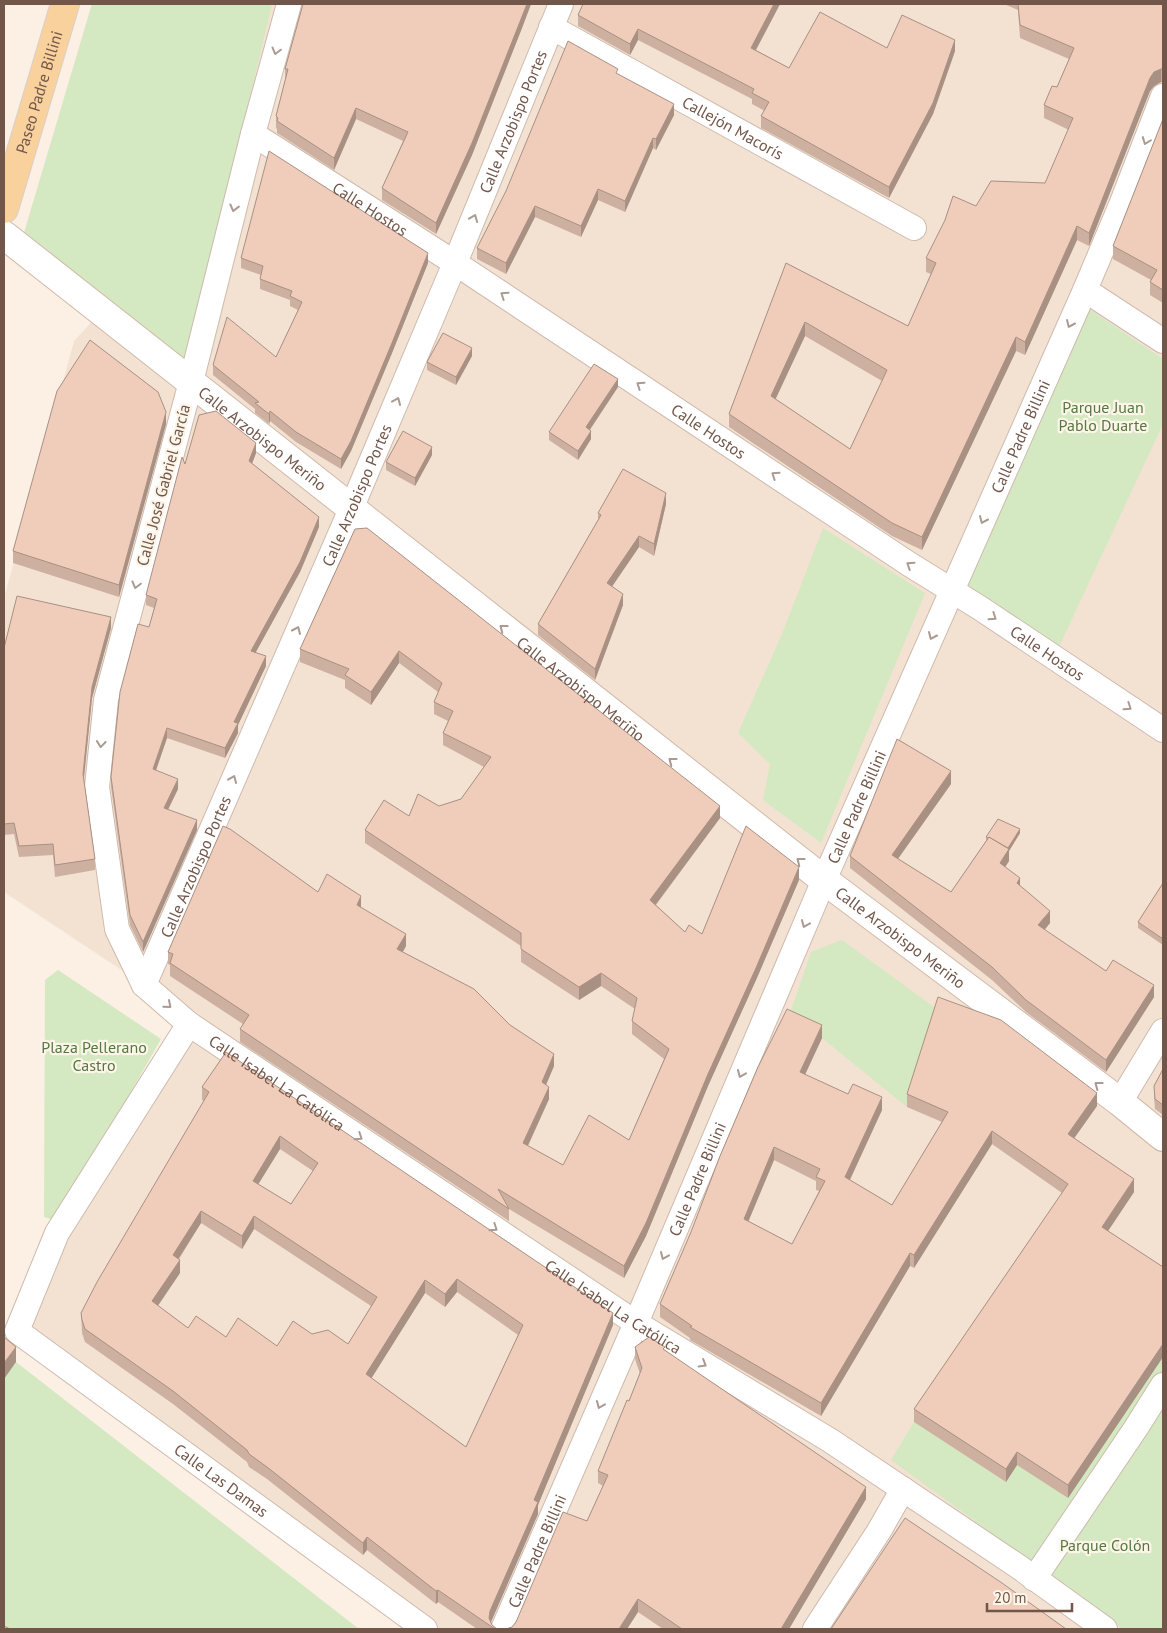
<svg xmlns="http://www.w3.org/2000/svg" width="1167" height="1633" viewBox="0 0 1167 1633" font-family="'PT Sans',sans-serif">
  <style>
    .residential { fill: #f3e2d2 }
    .green { fill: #d4e8c2 }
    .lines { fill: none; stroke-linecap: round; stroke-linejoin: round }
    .street-casing { stroke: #cebaad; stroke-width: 26 }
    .secondary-casing { stroke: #d1b9aa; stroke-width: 30 }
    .primary-casing { stroke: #d8d0cc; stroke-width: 30 }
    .street { stroke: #fff; stroke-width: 24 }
    .secondary { stroke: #fff; stroke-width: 28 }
    .primary { stroke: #f8d19d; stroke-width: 28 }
    .wall { fill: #ceb0a1; fill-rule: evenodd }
    .shaded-wall { fill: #a89083 }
    .building { fill: #f0cdbb; stroke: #a89083; fill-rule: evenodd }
    .oneway { stroke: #aa9a92 }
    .labels { text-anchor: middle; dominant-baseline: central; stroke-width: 4.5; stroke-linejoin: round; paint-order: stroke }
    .street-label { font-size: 16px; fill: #72564a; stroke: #fef5e9 }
    .park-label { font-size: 16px; fill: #557842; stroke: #fef5e9 }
  </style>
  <rect width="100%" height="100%" fill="#fbf0e3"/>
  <!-- residential -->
  <path class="residential" d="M92,4H1163V1629H425L17,1331L57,1233L189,1024L144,985L4,892V598L74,341L111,301L24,233Z"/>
  <!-- green -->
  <g class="green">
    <path d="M92,4H272L187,361L24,233Z"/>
    <path d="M1089,309L1163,359V424L1057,651L965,586Z"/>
    <path d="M823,528L925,593L821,843L763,800L770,764L738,733L782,634Z"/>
    <path d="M842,940L938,1010L907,1107L822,1038L787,1022L811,952Z"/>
    <path d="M58,970L161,1039L57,1221L44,1217L45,980Z"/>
    <path d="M4,1353L16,1362L359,1629H4Z"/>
    <path d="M1163,1357V1629H1123L891,1460L914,1422L1006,1482L1017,1465Z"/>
  </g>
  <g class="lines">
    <!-- street casing -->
    <g class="street-casing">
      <g id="street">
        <path id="s1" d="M289,4L253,134L191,382L106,700L97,787L117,929L144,985L189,1024L636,1323L831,1441L1019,1567L1105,1629"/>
        <path id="s2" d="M551,27L914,228"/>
        <path id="s3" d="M253,134L455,263L909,564L980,608L1163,730"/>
        <path d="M1085,290L1163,341"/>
        <path id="s4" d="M144,985L351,509L455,263L561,4"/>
        <path id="s5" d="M189,1024L57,1233L17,1331L425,1629"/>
        <path d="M1120,1102L1163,1031"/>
        <path d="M1034,1579L1136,1428L1163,1385"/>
        <path id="s6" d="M503,1629L636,1323L824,880L1085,290L1121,205L1163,96"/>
        <path d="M815,1629L879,1531L903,1489"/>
      </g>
    </g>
    <!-- secondary casing -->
    <g class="secondary-casing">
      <g id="secondary">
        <path id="s7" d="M4,235L824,880L1120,1102L1163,1137"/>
      </g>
    </g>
    <!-- primary casing -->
    <g class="primary-casing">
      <g id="primary">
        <path id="s8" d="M4,209L65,4"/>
      </g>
    </g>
    <!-- street -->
    <use href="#street" class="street"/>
    <!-- secondary -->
    <use href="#secondary" class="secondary"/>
    <!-- primary -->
    <use href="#primary" class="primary"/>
  </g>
  <!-- wall -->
  <g class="wall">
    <path d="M303,4H531L522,28L472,155L436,234L382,200V188L403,141L356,119L334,170L277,133V129L276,128V116L285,80V69Z"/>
    <path d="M692,4H780L756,50L789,68L887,48L955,51L933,114L889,198L761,128V116L765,111L752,104V99L638,40L630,55L578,26V15Z"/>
    <path d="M1004,4H1163V83L1161,82L1154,86L1150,91L1089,246L1077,240L1025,355L1016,351L922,550L892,536L729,427V414L786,263L908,326L931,274L926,272V258L976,206L1045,183L1069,130L1044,118V105L1057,87L1069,59L1020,38L1018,10ZM805,336L882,381L850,449L775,399Z"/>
    <path d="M618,74L674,115L656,150L653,148L625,212L598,200L581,237L535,217L506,274L477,259V248Z"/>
    <path d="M1163,119V303L1150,295V282L1151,280L1113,259V246Z"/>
    <path d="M241,258L428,263L392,353L351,451L341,469L296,442L270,421L269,424L255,413V409L213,375V365L276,357L298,310L290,306V300L260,289V279L261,275L241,268Z"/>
    <path d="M472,356L456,385L427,370V362Z"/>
    <path d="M618,387L590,430L591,439L578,460L549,440V432Z"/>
    <path d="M166,424L119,597L13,563V551Z"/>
    <path d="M256,453L252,464L319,527L300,572L255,653L266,666L238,725V733L225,758L167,738L156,770L178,789L168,809L197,830L143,952L130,925L111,787V777L154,608L146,605V595L185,464Z"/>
    <path d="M432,455L415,486L386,470V462Z"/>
    <path d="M666,504L654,556L639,547L612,586L623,605L595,680L538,635V624L598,520V513Z"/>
    <path d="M355,529L720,818L656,905L685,932L702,934L799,880L756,980L708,1086L646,1236L624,1278L509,1209V1221L240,1042V1029L243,1024L170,976V965L168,964V952L318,892L361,907L406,946L403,952L510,1025L554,1066L546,1085L549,1099L528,1146L563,1165L629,1140L664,1059L632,1034V1021L635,1009L601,986L579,1000L521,962V946L365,843V830L409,816L461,799L484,767L443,745V733L448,721L434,714V702L438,692L399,663L371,705L345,688V680L300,662V649Z"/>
    <path d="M111,628L92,698L84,779L95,859V870L55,877L53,855L19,857L14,834L4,835V648Z"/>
    <path d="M951,784L898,859L951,892L986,841V837L1020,833L1009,851V861L1005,867L1050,923L1044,930L1106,971L1154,997L1106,1072L1026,1012L992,980L850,868V856Z"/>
    <path d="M1163,883V945L1138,928V922Z"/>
    <path d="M822,1038L805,1075L882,1110L850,1180L892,1205L942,1122L907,1107V1094L1097,1106L1074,1138L1134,1192L1108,1231L1163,1267V1357L1068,1498L1017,1465L1006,1482L914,1422V1409L1062,1193L992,1144L914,1268L910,1266L821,1416L690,1340V1338L660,1317V1304ZM774,1160L816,1181V1190L819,1191L792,1244L748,1221Z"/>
    <path d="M1163,1069V1115L1155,1109L1154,1097V1086Z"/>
    <path d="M202,1087L613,1325L538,1505V1514L491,1622L492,1625L497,1629H501H477L438,1602L436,1604L367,1550L363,1555L267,1479L249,1467L247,1462L173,1404L85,1342L82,1333L81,1313L204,1101L202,1100ZM280,1149L313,1171L291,1204L258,1184ZM201,1223L242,1249L254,1229L371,1306L348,1344L312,1334L277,1346L226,1337L188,1328L158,1306L180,1273L179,1259ZM457,1292L518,1335L466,1447L371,1378L425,1293L445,1307Z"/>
    <path d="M635,1347L665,1350L866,1499L789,1629H663L638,1612L627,1629H506L512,1627L587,1521L603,1486L598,1483V1471L629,1401L640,1374L635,1359Z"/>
  </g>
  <!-- shaded-wall -->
  <g class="shaded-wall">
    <path d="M527,4H531L522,28L472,155L436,234V223Z"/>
    <path d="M774,4H780L751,59V48Z"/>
    <path d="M638,29V40L630,55V44Z"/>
    <path d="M955,40V51L933,114L889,198V187Z"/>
    <path d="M1161,69V82L1154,86L1150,91L1089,246V233L1150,78L1154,72Z"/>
    <path d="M674,104V115L656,150V139Z"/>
    <path d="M356,108V119L334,170V158Z"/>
    <path d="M653,138V148L625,212V201Z"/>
    <path d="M598,189V200L581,237V226Z"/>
    <path d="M535,206V217L506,274V263Z"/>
    <path d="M1077,226V240L1025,355V342Z"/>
    <path d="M428,253V263L392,353L351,451L341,469V459Z"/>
    <path d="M805,322V336L771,409V396Z"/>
    <path d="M1016,337V351L922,550V537Z"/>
    <path d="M472,348V356L456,385V377Z"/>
    <path d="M618,379V387L586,435V427Z"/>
    <path d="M270,411V421L269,424V414Z"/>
    <path d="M166,412V424L119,597V585Z"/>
    <path d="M591,431V439L578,460V451Z"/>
    <path d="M256,443V453L249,471V461Z"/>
    <path d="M432,447V455L415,486V478Z"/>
    <path d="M666,493V504L654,556V544Z"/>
    <path d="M319,517V527L300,572L251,661V651Z"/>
    <path d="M639,536V547L607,594V583Z"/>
    <path d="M623,594V605L595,680V669Z"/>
    <path d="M111,617V628L92,698L83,786V774L92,687Z"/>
    <path d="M399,651V663L371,705V692Z"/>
    <path d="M266,656V666L238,725V733L225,758V748L234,722Z"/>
    <path d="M167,728V738L153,779V769Z"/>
    <path d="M951,771V784L892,867V855Z"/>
    <path d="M178,779V789L164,818V808Z"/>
    <path d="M720,806V818L650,912V900Z"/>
    <path d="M197,820V830L143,952V942Z"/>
    <path d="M1020,829V833L1009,851V861L1000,875V863L1007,850Z"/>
    <path d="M799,867V880L756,980L708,1086L646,1236L624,1278V1266L708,1074Z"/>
    <path d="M1020,878V890L1017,883Z"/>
    <path d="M361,896V909L357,905Z"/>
    <path d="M1050,911V923L1038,938V925Z"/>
    <path d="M406,934V946L397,961V949Z"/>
    <path d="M601,973V986L579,1000V987Z"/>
    <path d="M1154,985V997L1106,1072V1060Z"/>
    <path d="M822,1025V1038L800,1085V1072Z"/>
    <path d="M554,1054V1066L542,1094V1082Z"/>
    <path d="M549,1087V1099L523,1156V1143Z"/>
    <path d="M1097,1093V1106L1068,1147V1134Z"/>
    <path d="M882,1097V1110L845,1190V1177Z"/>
    <path d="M992,1131V1144L914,1268V1255Z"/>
    <path d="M280,1136V1149L253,1193V1181Z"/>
    <path d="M774,1147V1160L744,1232V1219Z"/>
    <path d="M1134,1179V1192L1102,1240V1227Z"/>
    <path d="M201,1211V1223L173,1267V1255Z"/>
    <path d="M254,1216V1229L242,1249V1236Z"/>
    <path d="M910,1253V1266L821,1416V1403Z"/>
    <path d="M180,1260V1273L152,1314V1301Z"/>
    <path d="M457,1279V1292L445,1307V1294Z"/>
    <path d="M425,1280V1293L366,1387V1374Z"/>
    <path d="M613,1313V1325L538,1505V1514L490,1624L489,1618L490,1611L534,1500Z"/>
    <path d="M1163,1344V1357L1068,1498V1485Z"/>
    <path d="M16,1347V1362L4,1379V1363Z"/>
    <path d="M1017,1452V1465L1006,1482V1469Z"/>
    <path d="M866,1487V1499L789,1629H781Z"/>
    <path d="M367,1537V1550L363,1555V1543Z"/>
    <path d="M438,1590V1602L436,1604V1591Z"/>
    <path d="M638,1599V1612L627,1629H619Z"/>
  </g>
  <!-- building -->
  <g class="building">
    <path d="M303,4H527L472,143L436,223L382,188L408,132L356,108L334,158L277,121L278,118L276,116L288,69H285Z"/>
    <path d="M583,4H774L751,48L789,68L820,12L887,48L902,15L955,40L933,103L889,187L761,116L769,102L752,93L754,89L638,29L630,44L578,15Z"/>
    <path d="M1018,4H1163V69H1161L1154,72L1150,78L1089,233L1077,226L1025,342L1016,337L922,537L892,523L729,414L786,263L908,326L936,263L926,258L945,220L953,196L976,206L991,181L1045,183L1073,118L1044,105L1052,86L1057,87L1074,48L1020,25ZM805,322L887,370L850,449L771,396Z"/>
    <path d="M568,41L618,69L616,73L674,104L656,139L653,138L625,201L598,189L581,226L535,206L506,263L477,248L506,191Z"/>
    <path d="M1163,119V290L1150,282L1157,270L1113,246Z"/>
    <path d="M269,151L428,253L392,343L351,441L341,459L296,432L270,411L269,414L255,403L259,402L213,365L227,317L276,357L302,302L290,296L292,291L260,279L263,266L241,258Z"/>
    <path d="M443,333L472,348L456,377L427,362Z"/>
    <path d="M90,340L158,392L166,412L119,585L13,551L57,391Z"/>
    <path d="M594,364L618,379L586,427L591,431L578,451L549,432Z"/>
    <path d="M216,411L256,443L249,461L319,517L300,562L251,651L266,656L234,722L238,723L225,748L167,728L153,769L178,779L164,808L197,820L143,942L130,915L111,777L120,692L138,624L149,627L157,599L146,595L182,457L185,464L199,415Z"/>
    <path d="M403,431L432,447L415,478L386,462Z"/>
    <path d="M623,469L666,493L654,544L639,536L607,583L623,594L595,669L538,624L601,515L598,513Z"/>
    <path d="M367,528L720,806L650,900L685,932L689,925L702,934L746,826L799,867L756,968L708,1074L646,1223L624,1266L498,1189L509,1209L240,1029L249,1015L170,963L173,954L168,952L223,826L230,829L318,892L327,874L361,896L357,905L406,934L397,949L474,989L510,1025L554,1054L542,1082L549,1087L523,1143L563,1165L589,1115L629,1140L669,1049L632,1021L637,998L601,973L579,987L521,949V933L365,830L384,800L409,816L418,794L439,806L461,799L491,757L443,733L453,711L434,702L442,683L399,651L371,692L345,675L349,669L300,649L355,529Z"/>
    <path d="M17,596L111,617L92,687L83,774L95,859L55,865L53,844L19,846L14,823L4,824V648Z"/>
    <path d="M897,739L951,771L892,855L951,892L989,837L1009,849L1000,863L1020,878L1017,883L1050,911L1038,925L1106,971L1113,960L1154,985L1106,1060L1026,1000L992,967L850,856Z"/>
    <path d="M998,819L1020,829L1008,848L989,837L988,838L986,837Z"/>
    <path d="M1163,883V939L1138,922Z"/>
    <path d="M938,997L1001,1020L1097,1093L1068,1134L1134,1179L1102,1227L1163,1267V1344L1068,1485L1017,1452L1006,1469L914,1409L1068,1184L992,1131L914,1255L910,1253L821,1403L690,1327L692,1326L660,1304L691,1232L720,1156L758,1067L787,1009L822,1025L800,1072L848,1094L853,1084L882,1097L845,1177L892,1205L948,1112L907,1094ZM774,1147L820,1169L816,1177L825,1181L792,1244L744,1219Z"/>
    <path d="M226,1052L613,1313L534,1500L538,1502L490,1611L489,1618L492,1625L497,1629H501H495L438,1590L436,1591L367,1537L363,1543L267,1467L249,1454L247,1450L173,1391L85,1329L82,1320L81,1313L97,1282L209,1092L202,1087ZM280,1136L318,1163L291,1204L253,1181ZM201,1211L242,1236L254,1216L377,1297L348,1344L328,1330L312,1334L293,1321L277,1346L238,1318L226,1337L196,1316L188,1328L152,1301L180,1260L173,1255ZM457,1279L523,1325L466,1447L366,1374L425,1280L445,1294Z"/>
    <path d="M1163,1069V1105L1155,1099L1154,1086Z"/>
    <path d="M4,1337L16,1347L4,1363Z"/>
    <path d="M649,1337L665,1347L663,1349L866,1487L781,1629H682L638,1599L619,1629H506L512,1627L516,1622L563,1512L587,1521L608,1475L598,1471L627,1400L629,1401L642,1368L635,1347Z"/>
    <path d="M905,1518L1002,1583L1066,1629H831Z"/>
    <path d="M4,1626L10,1629H4Z"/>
  </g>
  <!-- one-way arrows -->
  <defs><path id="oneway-chevron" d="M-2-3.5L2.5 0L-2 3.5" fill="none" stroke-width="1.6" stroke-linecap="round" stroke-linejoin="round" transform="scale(1.25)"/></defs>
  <g class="oneway">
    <use href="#oneway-chevron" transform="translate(276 51) rotate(105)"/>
    <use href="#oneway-chevron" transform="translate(1146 141) rotate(111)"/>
    <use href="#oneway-chevron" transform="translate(234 208) rotate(104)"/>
    <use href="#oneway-chevron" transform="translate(474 218) rotate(-68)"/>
    <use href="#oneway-chevron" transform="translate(504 295) rotate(-146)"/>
    <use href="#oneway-chevron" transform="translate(1070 324) rotate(114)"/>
    <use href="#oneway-chevron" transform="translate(640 385) rotate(-146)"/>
    <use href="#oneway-chevron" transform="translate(397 401) rotate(-67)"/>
    <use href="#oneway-chevron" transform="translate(775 475) rotate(-146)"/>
    <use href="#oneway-chevron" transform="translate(983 520) rotate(114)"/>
    <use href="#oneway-chevron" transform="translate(910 565) rotate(-147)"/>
    <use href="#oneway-chevron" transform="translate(136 585) rotate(105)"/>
    <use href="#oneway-chevron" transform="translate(993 617) rotate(34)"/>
    <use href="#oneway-chevron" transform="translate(503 628) rotate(-142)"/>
    <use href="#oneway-chevron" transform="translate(297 630) rotate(-66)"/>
    <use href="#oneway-chevron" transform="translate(932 636) rotate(114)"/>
    <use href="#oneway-chevron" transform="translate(1128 707) rotate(34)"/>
    <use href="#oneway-chevron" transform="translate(101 744) rotate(96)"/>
    <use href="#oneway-chevron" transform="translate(672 761) rotate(-142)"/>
    <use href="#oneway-chevron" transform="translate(233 779) rotate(-67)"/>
    <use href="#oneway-chevron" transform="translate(800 861) rotate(-142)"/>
    <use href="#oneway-chevron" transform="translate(805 924) rotate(113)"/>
    <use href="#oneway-chevron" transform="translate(168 1005) rotate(41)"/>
    <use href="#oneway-chevron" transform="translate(741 1074) rotate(113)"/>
    <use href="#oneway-chevron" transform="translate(1098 1085) rotate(-143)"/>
    <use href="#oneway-chevron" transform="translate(359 1137) rotate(34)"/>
    <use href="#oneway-chevron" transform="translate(494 1228) rotate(34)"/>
    <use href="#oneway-chevron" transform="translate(664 1256) rotate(113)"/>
    <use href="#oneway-chevron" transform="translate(703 1364) rotate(31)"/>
    <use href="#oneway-chevron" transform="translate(600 1405) rotate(113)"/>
  </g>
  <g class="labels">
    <!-- street labels -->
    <g class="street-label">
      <text stroke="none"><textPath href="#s8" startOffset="122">Paseo Padre Billini</textPath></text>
      <text stroke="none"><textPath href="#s4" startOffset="939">Calle Arzobispo Portes</textPath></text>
      <text stroke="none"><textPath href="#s2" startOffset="208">Callejón Macorís</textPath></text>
      <text stroke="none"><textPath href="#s3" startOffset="139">Calle Hostos</textPath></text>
      <text stroke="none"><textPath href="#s3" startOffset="544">Calle Hostos</textPath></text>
      <text stroke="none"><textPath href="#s6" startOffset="1300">Calle Padre Billini</textPath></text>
      <text stroke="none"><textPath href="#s7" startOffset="329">Calle Arzobispo Meriño</textPath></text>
      <text transform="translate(163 485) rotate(-75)">Calle José Gabriel García</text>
      <text stroke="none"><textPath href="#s4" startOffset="534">Calle Arzobispo Portes</textPath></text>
      <text stroke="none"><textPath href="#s3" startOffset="949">Calle Hostos</textPath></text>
      <text stroke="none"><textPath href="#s7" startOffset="734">Calle Arzobispo Meriño</textPath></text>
      <text stroke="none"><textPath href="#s6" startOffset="895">Calle Padre Billini</textPath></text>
      <text stroke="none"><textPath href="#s4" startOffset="129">Calle Arzobispo Portes</textPath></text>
      <text stroke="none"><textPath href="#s7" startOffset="1139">Calle Arzobispo Meriño</textPath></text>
      <text stroke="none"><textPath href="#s1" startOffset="1178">Calle Isabel La Católica</textPath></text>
      <text stroke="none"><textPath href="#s6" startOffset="490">Calle Padre Billini</textPath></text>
      <text stroke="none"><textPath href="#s1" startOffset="1582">Calle Isabel La Católica</textPath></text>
      <text stroke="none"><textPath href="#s5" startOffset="606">Calle Las Damas</textPath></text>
      <text stroke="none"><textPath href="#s6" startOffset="85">Calle Padre Billini</textPath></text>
    </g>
    <!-- park labels -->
    <g class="park-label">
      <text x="1103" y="407">Parque Juan<tspan x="1103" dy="18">Pablo Duarte</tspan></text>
      <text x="94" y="1047">Plaza Pellerano<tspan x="94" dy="18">Castro</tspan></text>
      <text x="1105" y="1545">Parque Colón</text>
    </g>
  </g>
  <!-- border -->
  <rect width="1167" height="1633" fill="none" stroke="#72564a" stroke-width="10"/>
  <!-- scale -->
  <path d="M987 1603v8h85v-8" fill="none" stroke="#72564a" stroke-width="2.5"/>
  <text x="994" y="1603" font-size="15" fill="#72564a" stroke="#fef5e9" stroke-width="4" paint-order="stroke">20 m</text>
</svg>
